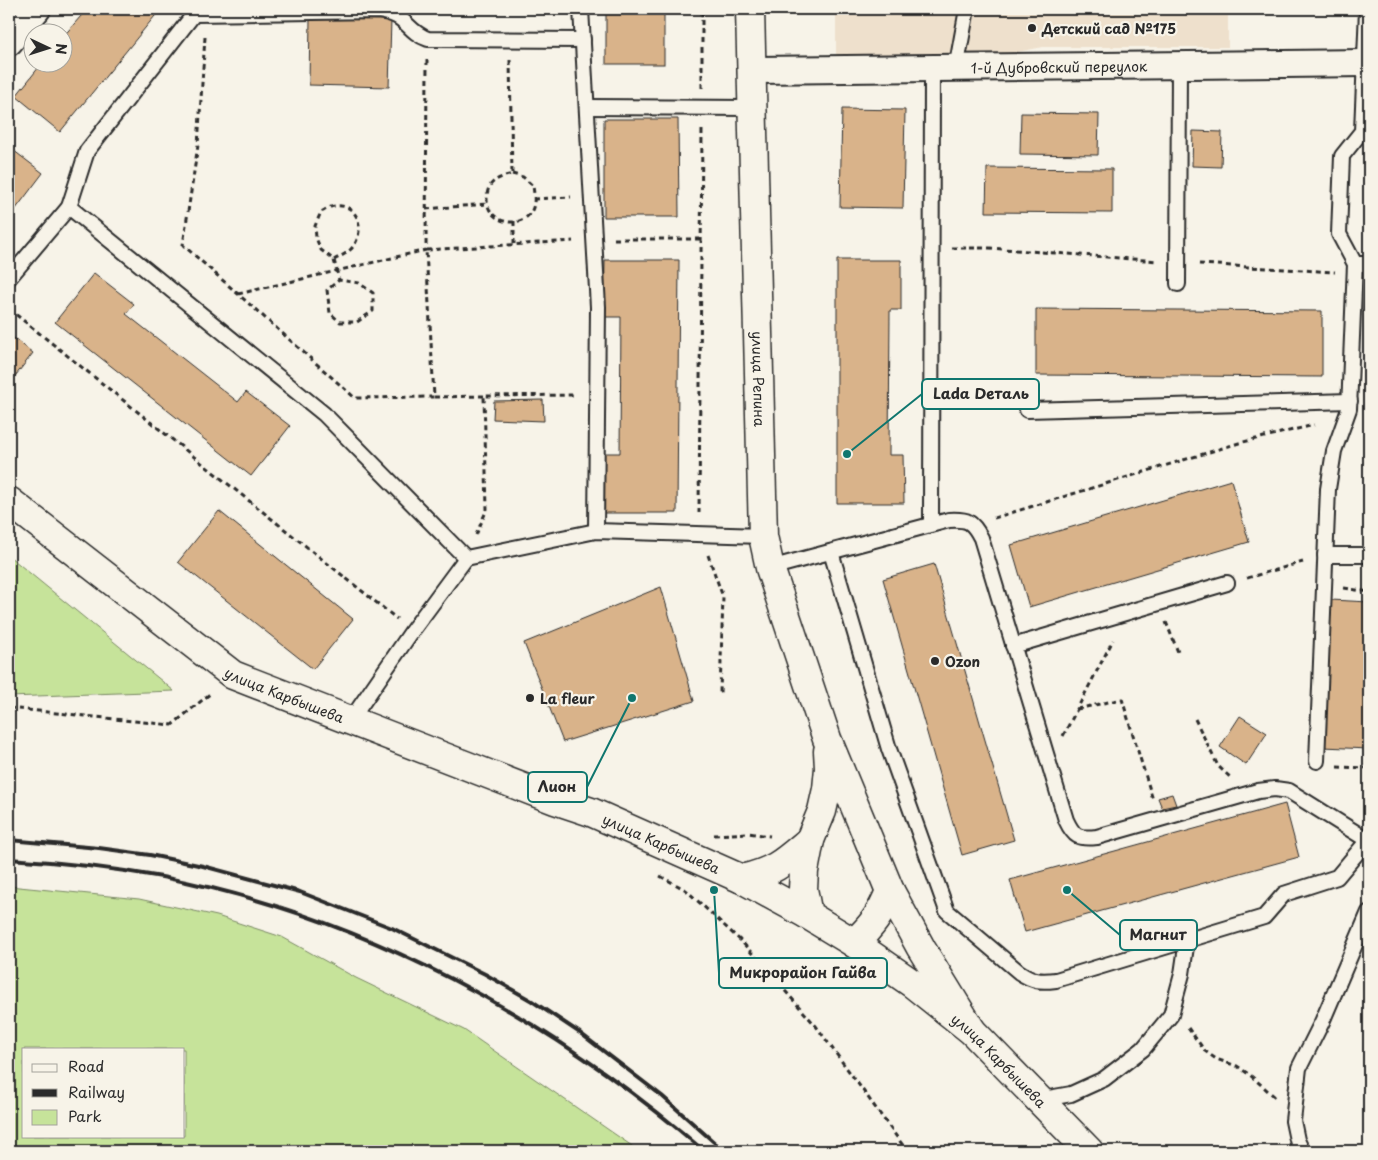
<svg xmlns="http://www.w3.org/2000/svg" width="1378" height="1160" viewBox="0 0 1378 1160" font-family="'Playpen Sans',sans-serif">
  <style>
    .built { fill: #eee0cc }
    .green { fill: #c6e39a; stroke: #788762; fill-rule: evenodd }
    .building { fill: #d9b38a; stroke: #2b2b2b }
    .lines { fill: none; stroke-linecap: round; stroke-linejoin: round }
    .service-casing { stroke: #2b2b2b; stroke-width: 18 }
    .minor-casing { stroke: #2b2b2b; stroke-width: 30 }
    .tertiary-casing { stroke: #2b2b2b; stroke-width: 31 }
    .secondary-casing { stroke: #2b2b2b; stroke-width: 31 }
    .path { stroke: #2b2b2b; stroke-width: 3; stroke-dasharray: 5 4; stroke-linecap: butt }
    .service { stroke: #f7f3e8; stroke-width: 14 }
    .minor { stroke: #f7f3e8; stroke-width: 26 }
    .tertiary { stroke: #f7f3e8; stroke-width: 28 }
    .secondary { stroke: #f7f3e8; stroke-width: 28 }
    .rail { stroke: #2b2b2b; stroke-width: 4 }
    .poi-dot { fill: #2b2b2b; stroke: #f7f3e8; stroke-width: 2 }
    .labels { text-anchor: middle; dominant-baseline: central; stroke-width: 4.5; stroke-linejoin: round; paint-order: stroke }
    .poi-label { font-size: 14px; font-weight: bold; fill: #2b2b2b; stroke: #f7f3e8; text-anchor: start }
    .street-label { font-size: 14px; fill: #2b2b2b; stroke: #f7f3e8 }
    .leader { fill: none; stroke: #0f766e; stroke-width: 2 }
    .callout-dot { fill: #0f766e; stroke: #f7f3e8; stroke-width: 2 }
    .callout { fill: #f7f3e8; stroke: #0f766e; stroke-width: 2 }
    .callout-label { font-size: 15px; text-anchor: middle; font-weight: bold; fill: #2b2b2b }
  </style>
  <rect width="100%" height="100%" fill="#f7f3e8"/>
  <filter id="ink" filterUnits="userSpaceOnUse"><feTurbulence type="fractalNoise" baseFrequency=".02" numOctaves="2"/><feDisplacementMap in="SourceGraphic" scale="10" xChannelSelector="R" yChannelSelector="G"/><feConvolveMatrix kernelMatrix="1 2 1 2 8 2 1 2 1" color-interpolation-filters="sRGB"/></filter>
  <g filter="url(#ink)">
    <!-- built -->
    <path class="built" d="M836,9H1228V47H1043L978,60H836Z"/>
    <!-- green -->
    <g class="green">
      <path d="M9,556L174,691L9,697Z"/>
      <path d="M9,886L139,899L217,916L282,937L356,978L464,1030L632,1146L637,1151H9ZM24,1049H184V1136H24Z"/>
    </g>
    <!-- building -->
    <g class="building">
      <path d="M87,9H156L159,11L60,132L16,96L43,62H62V38Z"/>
      <rect x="606" y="9" width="58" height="55"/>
      <path d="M310,19L391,20L389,87L309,85Z"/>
      <path d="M842,109L905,110L903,208L840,207Z"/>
      <path d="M1021,113L1099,114L1098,155L1020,154Z"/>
      <path d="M604,119H678L679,217H604Z"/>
      <path d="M1193,131L1222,132L1221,167L1192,166Z"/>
      <path d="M9,147L43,173L9,218Z"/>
      <path d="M987,168L1112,169V213L986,212Z"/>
      <path d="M605,260H679L677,513H604V453H620L621,317H604Z"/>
      <path d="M837,260H901V310H890L889,455H903L904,503H837Z"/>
      <path d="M94,273L134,304L126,314L238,402L246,392L290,426L251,476L55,322Z"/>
      <path d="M1036,309L1322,311V377L1036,375Z"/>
      <path d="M9,334L33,353L9,384Z"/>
      <path d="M543,400L544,421L493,419L494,401Z"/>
      <path d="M1231,480L1249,542L1029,607L1011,545Z"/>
      <path d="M219,511L353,619L313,669L178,562Z"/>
      <path d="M934,564L1014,840L962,855L883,579Z"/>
      <path d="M661,587L694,701L563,742L524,643Z"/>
      <path d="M1331,600L1369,602V749L1323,747Z"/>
      <path d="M1240,716L1267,733L1246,765L1220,747Z"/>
      <path d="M1172,794L1176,805L1162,808L1158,798Z"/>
      <path d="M1285,804L1299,857L1025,932L1010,880Z"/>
    </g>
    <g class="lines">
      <!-- service casing -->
      <g class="service-casing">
        <g id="service">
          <path d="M581,9L598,307L596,531"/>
          <path d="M583,40L428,39C405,31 408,14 378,11L194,14L87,151L69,207L324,414L466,558L596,531L763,536"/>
          <path d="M956,69L967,9"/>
          <path d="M587,107L752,108"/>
          <path d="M1355,264H1369"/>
          <path d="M9,278L69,207"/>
          <path d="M1178,284L1179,66"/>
          <path d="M1027,410L1350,401"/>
          <path d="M931,524L932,69"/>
          <path d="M831,552L889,749L947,911L1019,972C1033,981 1039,982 1056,980L1264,917L1284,894L1337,877L1368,840"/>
          <path d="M1325,555H1369"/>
          <path d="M770,568L949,520C968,519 972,521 981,538L1066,820C1074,837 1078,839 1097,837L1258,791L1275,789L1289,791L1369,841"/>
          <path d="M1013,646L1227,583"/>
          <path d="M353,721L359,708L412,631L466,558"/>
          <path d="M1317,761L1328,489L1334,451L1349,409L1355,264L1339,234L1342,156L1362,131L1367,9"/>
          <path d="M1038,1100L1071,1094L1104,1079L1143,1049L1171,1015L1182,974L1187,940"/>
          <path d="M1302,1151L1297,1140L1293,1121L1299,1068L1322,1022L1369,912"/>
        </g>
      </g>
      <!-- minor casing -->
      <g class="minor-casing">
        <g id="minor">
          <path d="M9,42L37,9"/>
          <path id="s1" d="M751,70L1365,63"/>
        </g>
      </g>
      <!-- tertiary casing -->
      <g class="tertiary-casing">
        <g id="tertiary">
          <path id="s2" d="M9,501L233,675L555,800L591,812L742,879L808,915"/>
          <path d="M742,879C776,871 784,862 810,840"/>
        </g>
      </g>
      <!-- secondary casing -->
      <g class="secondary-casing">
        <g id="secondary">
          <path id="s3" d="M750,9L763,536L770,568L827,739L890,891L921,948L972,1031"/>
          <path id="s4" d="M828,751L829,768L827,789L822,811L810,840L804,871L803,889L808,915L854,943L913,984L972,1031L1089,1151"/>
          <path d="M854,943C872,926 881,914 890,891"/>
        </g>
      </g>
      <!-- path -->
      <g class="path">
        <path d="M205,37L198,145L183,245L355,398L434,397"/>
        <path d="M510,60L512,174"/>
        <path d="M702,88V9"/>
        <path d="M512,174L523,177L533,186C534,194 536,204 531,212C520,230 486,223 487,198C487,181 498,178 512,174Z"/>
        <path d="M534,199L571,197"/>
        <path d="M426,209L487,204"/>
        <path d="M514,221V245"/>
        <path d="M614,239H701"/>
        <path d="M952,248H990L1158,261"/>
        <path d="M334,260C339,257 346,254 350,250C366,235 361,203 335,206C331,206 325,210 321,212L315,226L316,238L321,250L334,260L339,280L359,283L373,293V311L357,322H340L330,313L327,290L339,280"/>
        <path d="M1199,264L1335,272"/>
        <path d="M238,294L426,250L427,60"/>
        <path d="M9,309L397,619"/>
        <path d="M484,396L434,397L426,250L573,241"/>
        <path d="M699,513L702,129"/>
        <path d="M994,518L1239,443L1314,425"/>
        <path d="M476,535L487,509L484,396L576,395"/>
        <path d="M708,555L723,597L720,693"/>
        <path d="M1247,578L1303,562"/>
        <path d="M1344,588L1369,592"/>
        <path d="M1166,622L1178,652"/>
        <path d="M9,708L172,725L211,693"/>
        <path d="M1077,709L1122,699L1153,800"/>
        <path d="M1195,719L1218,766L1231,778"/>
        <path d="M1063,736L1113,640"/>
        <path d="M1337,767L1369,768"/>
        <path d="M714,835L748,833L770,836"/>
        <path d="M660,876L686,890L742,942L816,1026L907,1151"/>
        <path d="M1188,1028L1205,1051L1216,1059L1237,1066L1250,1075L1275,1097"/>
      </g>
      <!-- service -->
      <use href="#service" class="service"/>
      <!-- minor -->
      <use href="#minor" class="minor"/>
      <!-- tertiary -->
      <use href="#tertiary" class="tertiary"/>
      <!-- secondary -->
      <use href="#secondary" class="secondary"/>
      <!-- rail -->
      <g class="rail">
        <path d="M9,840L99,848L150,855L203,866L300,892L392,928L485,974L532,1001L580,1033L662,1096L724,1151"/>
        <path d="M9,859C60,862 111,868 162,877C364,916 550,1018 704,1151"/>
      </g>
    </g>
  </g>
  <!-- markers -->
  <g class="poi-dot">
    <circle cx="1032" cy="28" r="5"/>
    <circle cx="935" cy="661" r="5"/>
    <circle cx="530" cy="698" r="5"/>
  </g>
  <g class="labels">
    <!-- poi labels -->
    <g class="poi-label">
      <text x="1042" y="28">Детский сад №175</text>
      <text x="945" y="661">Ozon</text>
      <text x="540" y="698">La fleur</text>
    </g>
    <!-- street labels -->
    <g class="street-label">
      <text stroke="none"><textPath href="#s1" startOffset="308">1-й Дубровский переулок</textPath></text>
      <text stroke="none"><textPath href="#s3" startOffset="370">улица Репина</textPath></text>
      <text stroke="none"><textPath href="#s2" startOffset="339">улица Карбышева</textPath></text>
      <text stroke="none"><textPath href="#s2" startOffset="744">улица Карбышева</textPath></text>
      <text stroke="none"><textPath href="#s4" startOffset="409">улица Карбышева</textPath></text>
    </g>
  </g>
  <!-- callouts -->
  <path class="leader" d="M847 454L922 394M632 698L587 787M1067 890L1120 935M714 890L719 973"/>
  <g class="callout-dot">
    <circle cx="847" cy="454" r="5"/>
    <circle cx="632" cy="698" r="5"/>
    <circle cx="1067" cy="890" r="5"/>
    <circle cx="714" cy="890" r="5"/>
  </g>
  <g class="callout">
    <rect x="922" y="379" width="117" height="30" rx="5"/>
    <rect x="528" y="772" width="59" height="30" rx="5"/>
    <rect x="1120" y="920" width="77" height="30" rx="5"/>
    <rect x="719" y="958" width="168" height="30" rx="5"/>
  </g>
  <g class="callout-label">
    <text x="981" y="399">Lada Dеталь</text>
    <text x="557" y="792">Лион</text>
    <text x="1158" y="940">Магнит</text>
    <text x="803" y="978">Микрорайон Гайва</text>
  </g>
  <!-- margin -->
  <rect width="1378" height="1160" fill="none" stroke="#f7f3e8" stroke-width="30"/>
  <rect x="15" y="15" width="1348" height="1130" fill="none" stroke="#2b2b2b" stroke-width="2" filter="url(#ink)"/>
  <!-- legend -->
  <rect x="22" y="1048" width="162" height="90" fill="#f7f3e8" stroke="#a5a39c"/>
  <rect x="32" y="1064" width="25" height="8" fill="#f7f3e8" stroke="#a5a39c"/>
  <text x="68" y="1072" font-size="15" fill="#2b2b2b">Road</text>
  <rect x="32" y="1089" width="25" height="8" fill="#2b2b2b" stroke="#a5a39c"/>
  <text x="68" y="1098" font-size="15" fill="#2b2b2b">Railway</text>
  <rect x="32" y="1110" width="25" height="15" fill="#c6e39a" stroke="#a5a39c"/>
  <text x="68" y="1122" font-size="15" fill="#2b2b2b">Park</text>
  <!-- north arrow -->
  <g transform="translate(48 48) rotate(94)"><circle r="24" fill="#f7f3e8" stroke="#a5a39c"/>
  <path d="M0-4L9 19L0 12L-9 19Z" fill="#2b2b2b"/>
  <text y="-8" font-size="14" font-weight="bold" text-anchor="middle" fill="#2b2b2b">N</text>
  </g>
</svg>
